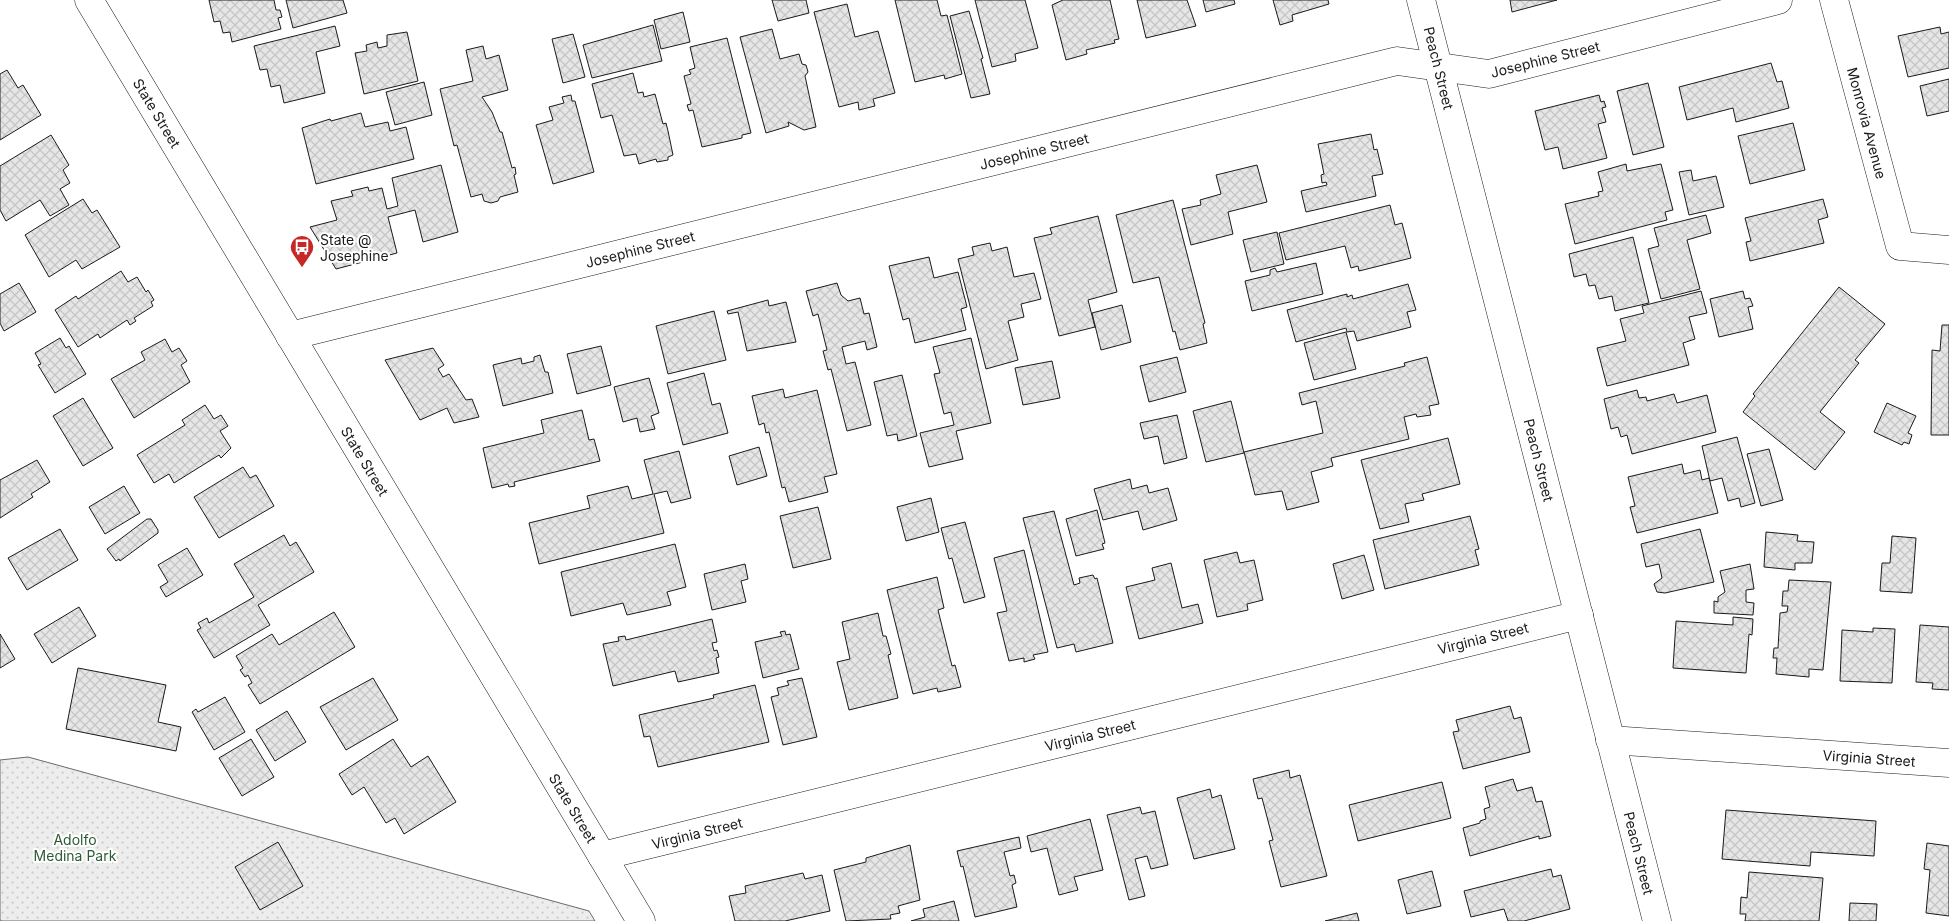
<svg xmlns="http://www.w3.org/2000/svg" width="1949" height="921" viewBox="0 0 1949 921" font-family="Inter,sans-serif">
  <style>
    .park { fill: url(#park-dots); stroke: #6a6a6a }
    .building { fill: url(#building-cross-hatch); stroke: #1a1a1a }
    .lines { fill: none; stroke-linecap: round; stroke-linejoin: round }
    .minor-casing { stroke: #1a1a1a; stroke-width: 29 }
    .secondary-casing { stroke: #1a1a1a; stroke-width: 29 }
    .minor { stroke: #fff; stroke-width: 28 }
    .secondary { stroke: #fff; stroke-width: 28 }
    .labels { text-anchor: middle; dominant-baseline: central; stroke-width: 4; stroke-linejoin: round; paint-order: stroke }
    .street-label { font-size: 14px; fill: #1a1a1a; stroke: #fff }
    .poi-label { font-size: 14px; fill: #1a1a1a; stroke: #fff; text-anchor: start }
    .park-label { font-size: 14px; fill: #2b5a34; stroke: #fff }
  </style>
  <defs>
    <pattern id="park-dots" width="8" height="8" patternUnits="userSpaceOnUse" patternTransform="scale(1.25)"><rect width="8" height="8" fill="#ededed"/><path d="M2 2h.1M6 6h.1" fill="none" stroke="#cbcbcb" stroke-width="1.8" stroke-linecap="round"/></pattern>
    <pattern id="building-cross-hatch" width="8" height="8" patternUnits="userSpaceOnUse" patternTransform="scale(1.25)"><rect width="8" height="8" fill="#e6e6e6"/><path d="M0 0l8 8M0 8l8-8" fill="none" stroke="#c5c5c5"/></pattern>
  </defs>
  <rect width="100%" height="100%" fill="#fff"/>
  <!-- park -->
  <path class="park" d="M28,757L589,911L595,921H2L0,920V760Z"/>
  <!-- building -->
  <g class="building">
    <path d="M209,0H274L276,10H280L282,17L278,18L281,29L232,42L230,32L223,33L220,21L214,22Z"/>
    <path d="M286,0H343L347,13L293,28Z"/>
    <path d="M772,0H806L809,13L778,21Z"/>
    <path d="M895,0H937L941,16L947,15L962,74L945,79L944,75L915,82Z"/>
    <path d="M975,0H1025L1038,48L1015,54L1016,61L992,67Z"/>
    <path d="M1063,0H1110L1119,39L1114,40L1115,43L1086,50L1087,54L1066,60L1052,5Z"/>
    <path d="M1137,0H1187L1196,26L1146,38Z"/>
    <path d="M1203,0H1234L1235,4L1206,12Z"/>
    <path d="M1273,0H1328L1329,4L1292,15L1293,21L1280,25Z"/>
    <path d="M1510,0H1557L1512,12Z"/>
    <path d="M847,4L855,37L878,31L895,93L873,99L875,106L859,110L858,102L839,107L814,12Z"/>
    <path d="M969,11L983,58L981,59L990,94L971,98L950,16Z"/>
    <path d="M683,12L690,42L661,49L654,20Z"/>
    <path d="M653,25L662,61L592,78L583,45Z"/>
    <path d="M335,26L340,46L316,52L325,93L284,103L280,85L271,87L267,69L260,70L254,46Z"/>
    <path d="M1940,27L1941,34L1949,32V68L1908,77L1898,36Z"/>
    <path d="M772,29L780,59L799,54L802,64L806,65L808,72L805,76L816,127L804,130L788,122L789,126L766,133L740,37Z"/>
    <path d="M407,32L418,81L364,94L355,53L367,51L366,45L377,42L378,48L387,46V35Z"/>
    <path d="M573,34L585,77L563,83L552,39Z"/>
    <path d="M727,38L751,133L742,135V138L702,147L693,110L689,111L687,105L691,104L684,76L691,74L689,70L695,68L690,47Z"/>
    <path d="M483,46L486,59L499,55L508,90L482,97L492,112L500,132H502L512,168L515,167L516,174L514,175L518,192L500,197L498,201L491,203L484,201L482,194L471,197L457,145L454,146L440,89L473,81L466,50Z"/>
    <path d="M1771,63L1777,82L1782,81L1789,108L1736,122L1733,108L1687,120L1679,87Z"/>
    <path d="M7,70L18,88L23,85L41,115L0,140V74Z"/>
    <path d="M633,73L638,93L643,92L644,97L655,94L663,124L666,123L668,131L673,155L668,157V160L657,162L656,159L639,164L636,154L624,156L612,115L601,118L592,84Z"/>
    <path d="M1949,79V111L1927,116L1920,86Z"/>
    <path d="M424,82L432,115L395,125L386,92Z"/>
    <path d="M1648,83L1664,147L1633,155L1617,91Z"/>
    <path d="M571,95L572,101H575L594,172L553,184L536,125L553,120L549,107L564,103L562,97Z"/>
    <path d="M1599,95L1601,102L1604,101L1606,107L1602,108L1606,122L1598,124L1607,158L1563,169L1558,147L1545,150L1535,111Z"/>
    <path d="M361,113L365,127L388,122L390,131L406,127L414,159L316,184L302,128L330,119L331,121Z"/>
    <path d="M1793,123L1805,170L1750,184L1738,136Z"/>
    <path d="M1371,134L1374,150L1377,149L1383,174L1372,176L1376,196L1306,212L1301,191L1327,185L1326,182L1322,183L1321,175L1324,174L1318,144Z"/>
    <path d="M51,135L69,165L63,170L70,183L60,189L69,205L50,216L40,200L6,221L0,210V166Z"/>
    <path d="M1626,164L1627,171L1661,164L1673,210L1665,212L1667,220L1575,244L1565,204L1599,196L1598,192L1603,191L1598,172Z"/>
    <path d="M441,165L458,232L423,242L415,210L388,217L397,253L336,269L310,227L337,220L331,201L353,196L351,191L368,187L369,191L382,188L387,209L398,206L392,178Z"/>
    <path d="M1257,165L1267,202L1228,212L1233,234L1191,245L1182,209L1201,205L1200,200L1221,194L1216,175Z"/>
    <path d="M1691,170L1693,181L1716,176L1724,207L1689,215L1679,172Z"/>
    <path d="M83,199L92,213L97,210L120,247L82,269L76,260L49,277L25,235Z"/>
    <path d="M1823,199L1828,217L1818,220L1824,243L1750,261L1746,242L1751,241L1745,218Z"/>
    <path d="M1173,200L1205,323L1203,324L1207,343L1180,350L1175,331L1173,332L1159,277L1133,283L1116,215Z"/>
    <path d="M1390,205L1395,225L1402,223L1411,258L1359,271L1358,266L1351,268L1345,246L1286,260L1279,233Z"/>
    <path d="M1706,215L1711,233L1687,240L1700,289L1661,299L1648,249L1659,246L1654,228Z"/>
    <path d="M1098,216L1117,292L1088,300L1095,327L1059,336L1034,238L1052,234L1050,228Z"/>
    <path d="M1277,232L1284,264L1251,272L1243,240Z"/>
    <path d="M1633,237L1649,303L1615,311L1612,296L1599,299L1595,285L1589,286L1586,274L1574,277L1569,254Z"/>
    <path d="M990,243L992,251L1007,247L1014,277L1034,273L1041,299L1021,304L1024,317L1008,321L1018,360L986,369L958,259L974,255L972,247Z"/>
    <path d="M929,257L934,278L958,272L967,307L961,309L966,330L915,343L909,318L903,320L889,266Z"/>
    <path d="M1316,263L1323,294L1252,311L1245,281L1270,275V270L1275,268L1277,272Z"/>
    <path d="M121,271L128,282L137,277L146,292L148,290L154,300L151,302L153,306L134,318L136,321L130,325L127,320L100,338L98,334L78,347L55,310L76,296L78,299Z"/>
    <path d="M19,283L36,312L4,331L0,323V294Z"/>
    <path d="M837,283L841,295L848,301L860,298L864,314L869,313L877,347L867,350L865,341L842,347L846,364L855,362L871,425L847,431L831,369L828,370L823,351L827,350L818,314L813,316L806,291Z"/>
    <path d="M1408,284L1416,310L1407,312L1411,327L1357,341L1354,331L1347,332L1346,328L1296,342L1287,310L1347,294V297L1352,295L1353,299Z"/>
    <path d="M1839,287L1885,324L1855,360L1859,363L1820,412L1845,432L1815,470L1743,412L1755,396L1753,394Z"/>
    <path d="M1701,291L1707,313L1689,317L1695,339L1683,343L1689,365L1607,386L1597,348L1626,341L1620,319L1644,313L1642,306Z"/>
    <path d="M1743,291L1745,299L1750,298L1753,306L1748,307L1753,329L1719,337L1710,299Z"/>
    <path d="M768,300L769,306L786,302L796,342L747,351L738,312L728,314L727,311Z"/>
    <path d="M1122,305L1131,342L1101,350L1092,313Z"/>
    <path d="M714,311L726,360L668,374L656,326Z"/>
    <path d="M1942,325H1949V435H1931L1932,350L1940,351Z"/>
    <path d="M1346,332L1356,369L1314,380L1304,343Z"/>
    <path d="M60,338L66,348L69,346L86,374L55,393L38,365L41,364L35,353Z"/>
    <path d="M971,338L991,423L956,431L963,459L929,467L920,433L954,425L951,412L944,414L934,374L940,373L933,347Z"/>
    <path d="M165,339L172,352L179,348L187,361L181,365L190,382L134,418L111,379L145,360L141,352Z"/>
    <path d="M601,346L611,385L577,394L567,354Z"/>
    <path d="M433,348L444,365L438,369L443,377L449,374L466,400L472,399L479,417L454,423L447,408L420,420L385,360Z"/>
    <path d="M540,355L545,372H548L553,393L503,406L493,365L521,358L522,364L534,361V357Z"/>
    <path d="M1177,357L1186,392L1149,402L1140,366Z"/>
    <path d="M1427,357L1439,404L1429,406L1431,415L1417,417L1416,414L1404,417L1409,439L1331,458L1333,466L1311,472L1319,502L1287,510L1282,491L1255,495L1244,452L1323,433L1316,401L1302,405L1299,393L1405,366L1404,363Z"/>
    <path d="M1052,361L1060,398L1023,405L1015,368Z"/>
    <path d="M704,373L712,405L720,403L728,433L683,445L667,383Z"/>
    <path d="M902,375L917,436L898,441L897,434L887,436L874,382Z"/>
    <path d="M649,378L659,413L651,416L655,429L640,432L637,418L623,422L614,387Z"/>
    <path d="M783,389L785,398L817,390L837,474L824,477L828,492L789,502L785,487L782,488L769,432L766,433L764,423L759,425L752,396Z"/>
    <path d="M1637,390L1639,398L1646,397L1647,401L1674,394L1677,403L1707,395L1716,432L1632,454L1627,435L1621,437L1618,427L1611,429L1604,399Z"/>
    <path d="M83,398L113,448L83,466L53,416Z"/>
    <path d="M1231,401L1244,453L1206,462L1193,411Z"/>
    <path d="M1887,403L1916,416L1908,433L1912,435L1909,444L1904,442L1902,445L1874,432Z"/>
    <path d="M205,405L214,419L221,415L228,426L220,431L231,448L221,458L219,455L174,483L169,474L154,483L137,455L185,425L182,420Z"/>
    <path d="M582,410L589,440L594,439L600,461L514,482L515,486L509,487L508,484L492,488L483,448L544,433L541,420Z"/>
    <path d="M1177,415L1187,458L1164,464L1158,436L1144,439L1140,423Z"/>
    <path d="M1737,437L1755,503L1741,507L1739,498L1728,501L1722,478L1710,481L1702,446Z"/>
    <path d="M1448,438L1460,484L1422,494L1424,500L1405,504L1409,522L1380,529L1361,460Z"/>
    <path d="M759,447L767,476L737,485L729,456Z"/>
    <path d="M1769,449L1783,500L1761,506L1747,454Z"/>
    <path d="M679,451L691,498L671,503L667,491L654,494L664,533L539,564L529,523L590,508L587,496L628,486L632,499L653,494L644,460Z"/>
    <path d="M37,460L50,482L31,494L33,497L0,518V480Z"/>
    <path d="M1682,464L1684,474L1700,470L1702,480L1709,478L1718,513L1637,533L1630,507L1635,506L1628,477Z"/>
    <path d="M243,467L250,478L256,475L274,506L219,538L194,497Z"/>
    <path d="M1130,479L1132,489L1147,485L1149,493L1168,488L1177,520L1143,530L1138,511L1103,520L1094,489Z"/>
    <path d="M124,486L140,513L105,534L89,507Z"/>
    <path d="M931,498L939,532L906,541L897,507Z"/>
    <path d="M818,507L831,559L793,568L780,516Z"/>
    <path d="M1097,510L1105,543L1102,544L1104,549L1076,556L1066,519Z"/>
    <path d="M1054,511L1074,585L1080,583L1079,578L1093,575L1095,579L1097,578L1113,643L1076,652L1074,644L1057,648L1023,518Z"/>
    <path d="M1470,516L1479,549L1475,550L1479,565L1385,589L1373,540Z"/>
    <path d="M147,519H151L158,530V533L120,561L119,559L116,561L107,549Z"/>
    <path d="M965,522L985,597L964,603L952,558L949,559L941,528Z"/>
    <path d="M60,529L78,560L27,590L8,558Z"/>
    <path d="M1700,529L1714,582L1665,593L1657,592L1654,584L1662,578L1659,564L1646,567L1641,544Z"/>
    <path d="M1766,532L1798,535L1797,541L1814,542L1812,563H1795V570L1764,567Z"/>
    <path d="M284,535L290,546L296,542L314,572L258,605L270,625L214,658L197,630L201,628L198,623L207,618L209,623L254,597L234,564Z"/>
    <path d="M1892,536L1916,538L1912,593L1880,591L1882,563H1890Z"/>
    <path d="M675,544L686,587L667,592L671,605L627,615L623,603L571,616L561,572Z"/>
    <path d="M187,548L203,575L166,597L160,587L168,582L158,565Z"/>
    <path d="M1024,550L1048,652L1033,655L1035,659L1024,662V658L1009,661L997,613L1007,611L994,558Z"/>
    <path d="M1237,552L1240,563L1254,560L1263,600L1247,604L1248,610L1217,617L1204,560Z"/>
    <path d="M1364,555L1374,590L1342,599L1333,564Z"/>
    <path d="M1171,563L1182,608L1198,604L1203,623L1139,639L1126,587L1155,580L1152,568Z"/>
    <path d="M745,564L748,579L741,581L746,602L712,610L704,574Z"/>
    <path d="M1750,564L1754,589L1746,590V602L1754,603L1753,615L1714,613V601L1718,602V597L1725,592L1720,571Z"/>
    <path d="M937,577L944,608L938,610L952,666L955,665L961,687L938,692L937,688L913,694L887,590Z"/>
    <path d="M1789,580L1831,582L1823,670L1809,669V677L1776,674L1777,658H1773L1774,648H1778L1780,613L1787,612L1788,606H1782L1783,591H1788Z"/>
    <path d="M79,607L96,636L52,663L34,634Z"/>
    <path d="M334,612L355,647L260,704L248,685L252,683L248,675L245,677L240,670L243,668L236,656L272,634L279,645Z"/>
    <path d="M878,613L883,636H886L891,654L888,655L898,698L849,710L837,662L850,659L842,622Z"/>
    <path d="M1733,617L1753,619L1752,635L1749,634L1746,673L1673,668L1676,621L1733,625Z"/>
    <path d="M712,619L717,642L712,643L714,651L717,650L719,657L716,658L719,673L678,682L675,671L613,686L603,644L619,641L618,637L625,636L626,640Z"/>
    <path d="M1920,625L1949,627V690L1932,689L1933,683L1916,682Z"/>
    <path d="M1873,628L1895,629L1892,683L1840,681L1842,630L1873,632Z"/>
    <path d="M785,631L786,635L790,634L799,669L763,678L755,642L782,636L780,632Z"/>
    <path d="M0,634L15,659L0,668Z"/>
    <path d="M78,668L166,685L158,722L181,727L176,751L66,729Z"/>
    <path d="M373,678L398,720L346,750L320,707Z"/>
    <path d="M802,678L817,737L783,745L771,697L779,695L777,688L789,685L787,681Z"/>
    <path d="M755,685L769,742L658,767L650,736L644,737L639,715L714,698L713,695Z"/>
    <path d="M225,697L245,732L214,750L192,712L196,709L198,712Z"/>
    <path d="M1510,706L1514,719L1521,717L1530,752L1463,769L1453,732L1459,731L1456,720Z"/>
    <path d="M287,711L306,742L275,761L256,730Z"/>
    <path d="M251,739L274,777L242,796L219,758Z"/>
    <path d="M393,739L411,767L428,756L456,802L404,834L395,818L386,823L364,787L352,795L339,774Z"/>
    <path d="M1289,770L1290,778L1300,775L1327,876L1281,887L1269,841L1273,840L1262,798L1258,799L1253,779Z"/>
    <path d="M1513,779L1517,791L1532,787L1536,802L1542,801L1551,836L1539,839V836L1470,856L1463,828L1480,823V821L1486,819L1484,809L1490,807L1485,787Z"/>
    <path d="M1442,782L1451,818L1358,841L1349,805Z"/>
    <path d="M1210,789L1212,798L1221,795L1235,849L1194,859L1177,798Z"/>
    <path d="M1140,807L1142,814L1155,811L1168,865L1151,869L1147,856L1135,859L1145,896L1129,900L1107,815Z"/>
    <path d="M1726,810L1876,821L1874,856L1811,852L1810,866L1722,859Z"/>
    <path d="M1090,819L1103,870L1074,877L1078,890L1059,895L1047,848L1031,852L1027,836Z"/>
    <path d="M1019,837L1021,848L1004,852L1010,876L1014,875L1016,883L1012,885L1017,907L975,917L963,866L961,867L957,851Z"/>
    <path d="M278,842L303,886L260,910L235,867Z"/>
    <path d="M1927,843L1949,846V916L1926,913L1930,870L1924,869Z"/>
    <path d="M910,845L920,900L898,906L900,913L890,915L891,919L846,921L834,870L866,862V858Z"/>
    <path d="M1551,869L1553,877L1561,875L1570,909L1524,921H1508L1504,909L1471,917L1464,891Z"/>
    <path d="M1432,871L1441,906L1407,914L1398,880Z"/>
    <path d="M1749,872L1823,878L1819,921H1745L1746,914H1740L1741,897L1747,898Z"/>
    <path d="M803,873L805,879L822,875L830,911L785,921H735L729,896L746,893L745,886Z"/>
    <path d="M954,901L959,921H911L925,917L923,909Z"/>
    <path d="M1850,903L1877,904L1876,921H1849Z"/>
    <path d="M1357,913L1359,921H1325Z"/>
  </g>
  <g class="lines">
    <!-- minor casing -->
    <g class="minor-casing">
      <g id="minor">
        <path d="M1421,0L1657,921"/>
        <path d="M1834,0L1900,246L1949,250"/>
        <path d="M290,336L1397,61L1489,74L1778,0"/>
        <path d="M1610,740L1949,763"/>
        <path d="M602,856L1579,615"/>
      </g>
    </g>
    <!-- secondary casing -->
    <g class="secondary-casing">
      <path id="secondary" d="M89,0L641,921"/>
    </g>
    <!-- minor -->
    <use href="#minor" class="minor"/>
    <!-- secondary -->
    <use href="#secondary" class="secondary"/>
  </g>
  <!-- icons -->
  <defs>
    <g id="bus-pin" transform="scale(1.25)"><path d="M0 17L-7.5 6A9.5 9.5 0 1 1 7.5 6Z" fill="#c62828" stroke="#fff"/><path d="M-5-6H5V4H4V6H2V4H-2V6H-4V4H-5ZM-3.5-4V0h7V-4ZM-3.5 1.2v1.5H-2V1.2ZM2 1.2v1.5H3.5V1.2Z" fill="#fff"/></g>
  </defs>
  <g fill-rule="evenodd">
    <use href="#bus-pin" x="302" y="247"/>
  </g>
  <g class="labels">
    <!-- street labels -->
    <g class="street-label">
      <text transform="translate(1545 59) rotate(-14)">Josephine Street</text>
      <text transform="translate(1439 68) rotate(76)">Peach Street</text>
      <text transform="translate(157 113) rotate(59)">State Street</text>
      <text transform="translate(1867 123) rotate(75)">Monrovia Avenue</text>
      <text transform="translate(1034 151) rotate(-14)">Josephine Street</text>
      <text transform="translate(640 249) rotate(-14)">Josephine Street</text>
      <text transform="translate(1539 460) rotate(76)">Peach Street</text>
      <text transform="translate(365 461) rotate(59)">State Street</text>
      <text transform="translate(1483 638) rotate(-14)">Virginia Street</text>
      <text transform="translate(1090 735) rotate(-14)">Virginia Street</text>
      <text transform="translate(1869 758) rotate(4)">Virginia Street</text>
      <text transform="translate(573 808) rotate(59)">State Street</text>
      <text transform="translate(697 833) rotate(-14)">Virginia Street</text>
      <text transform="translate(1639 853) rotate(76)">Peach Street</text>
    </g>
    <!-- poi labels -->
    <g class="poi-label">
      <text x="320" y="239">State @<tspan x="320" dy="16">Josephine</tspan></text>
    </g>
    <!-- park labels -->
    <g class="park-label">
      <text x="75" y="839">Adolfo<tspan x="75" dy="16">Medina Park</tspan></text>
    </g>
  </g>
</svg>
